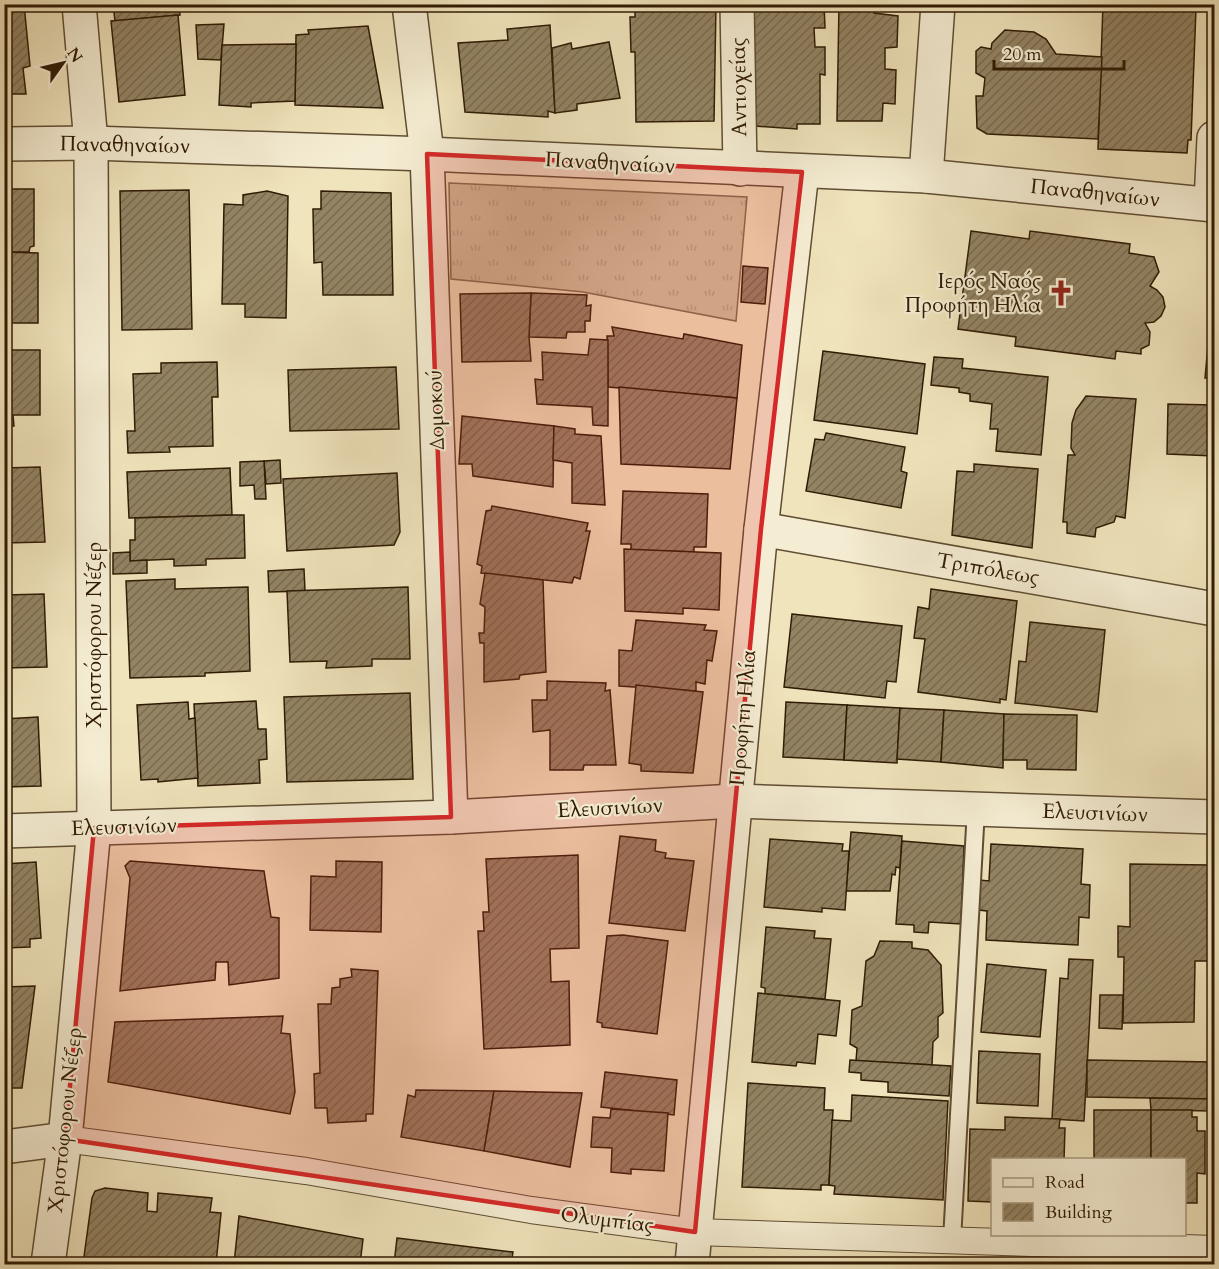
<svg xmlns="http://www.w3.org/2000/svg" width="1219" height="1269" viewBox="0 0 1219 1269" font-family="Cardo,serif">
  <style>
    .grass { fill: url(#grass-tufts); stroke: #7f6e50; stroke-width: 1.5 }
    .building { fill: url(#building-hatch); stroke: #2f1b04; stroke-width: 1.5 }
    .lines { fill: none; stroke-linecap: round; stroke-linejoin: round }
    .service-casing { stroke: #5f4d32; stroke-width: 20 }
    .pedestrian-casing { stroke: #5f4d32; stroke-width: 28 }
    .minor-casing { stroke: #5f4d32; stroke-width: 36 }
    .service { stroke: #f5edd3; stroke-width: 16 }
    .pedestrian { stroke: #f5edd3; stroke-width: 26 }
    .minor { stroke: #f5edd3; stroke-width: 33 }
    .marked { fill: #d62828; fill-opacity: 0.2; stroke: #d62828; stroke-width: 4.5; stroke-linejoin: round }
    .labels { text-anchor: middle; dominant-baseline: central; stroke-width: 4.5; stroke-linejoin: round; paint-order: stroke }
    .street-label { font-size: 21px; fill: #2f1b04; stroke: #f5edd3 }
    .poi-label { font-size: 21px; fill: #2f1b04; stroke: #f5edd3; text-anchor: end }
  </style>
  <defs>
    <pattern id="grass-tufts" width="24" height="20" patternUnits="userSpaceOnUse" patternTransform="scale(1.5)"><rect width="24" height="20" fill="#cfc29d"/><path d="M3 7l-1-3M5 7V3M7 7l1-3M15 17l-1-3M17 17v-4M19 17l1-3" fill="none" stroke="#b2a686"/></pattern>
    <pattern id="building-hatch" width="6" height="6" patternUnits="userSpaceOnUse" patternTransform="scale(1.5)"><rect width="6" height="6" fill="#938464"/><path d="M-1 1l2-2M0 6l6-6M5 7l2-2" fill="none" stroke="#786b50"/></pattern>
  </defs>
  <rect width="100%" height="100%" fill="#f0e4bc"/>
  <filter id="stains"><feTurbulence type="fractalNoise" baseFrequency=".00333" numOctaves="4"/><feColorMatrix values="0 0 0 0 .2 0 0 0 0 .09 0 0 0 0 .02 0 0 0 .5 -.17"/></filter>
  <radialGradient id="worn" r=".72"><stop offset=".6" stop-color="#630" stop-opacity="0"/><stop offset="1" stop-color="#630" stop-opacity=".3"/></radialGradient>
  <!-- grass -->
  <path class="grass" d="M449,183L747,197L736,321L583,292L451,279Z"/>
  <!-- building -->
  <g class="building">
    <path d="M4,4H24L30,66L23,68L26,94H4Z"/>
    <path d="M113,4H179L180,15L115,21Z"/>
    <path d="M635,4H716L714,121L636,122L635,52H631L630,17H635Z"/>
    <path d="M754,4H824L825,28H814L815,47H825V75L820,74V124H797V129L755,126Z"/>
    <path d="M839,4H874V13L898,16L897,47L885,48V69L896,70L895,104L883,103L882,121H837Z"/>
    <path d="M1103,4L1196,8L1191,140H1188L1187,153L1098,149Z"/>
    <path d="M178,15L185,95L119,102L111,21Z"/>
    <path d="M224,24L221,60L198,59L196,25Z"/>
    <path d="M550,25L555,113L548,111V117L465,112L458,43L508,40L507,29Z"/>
    <path d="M368,26L383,108L295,105L296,35L309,34L308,30Z"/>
    <path d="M1005,30L1034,32L1046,39L1056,54L1102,57L1098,139L987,134L977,128L976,96H983L985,78L976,73V51L981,47L991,49L992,43Z"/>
    <path d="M609,42L620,98L577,104V110L555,113L552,48L571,43L572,49Z"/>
    <path d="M296,44L295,101L251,103V107L219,105L222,45Z"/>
    <path d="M4,189H34V246L30,247L29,252H4Z"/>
    <path d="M189,190L192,329L122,330L120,191Z"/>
    <path d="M267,191L288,196L286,318L245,317V304H222L224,204L243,205V195Z"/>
    <path d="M321,191L391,193L393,295H323L322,262L314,263L313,209H321Z"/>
    <path d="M971,231L1029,239L1030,231L1130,244L1129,253L1154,257L1159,272L1150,286L1157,290L1163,297L1165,307L1161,316L1154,322L1145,323L1150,332L1149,345L1141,349V354L1116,351L1115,359L1015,346L1016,337L958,329Z"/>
    <path d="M4,252L38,253V323H4Z"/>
    <path d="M743,266L768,268L765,304L741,302Z"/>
    <path d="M531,293L587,295L586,306L591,305L590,321H585V332H567L566,338L529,337Z"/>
    <path d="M531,293L529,337L531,361L462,362L460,294Z"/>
    <path d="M1210,323H1214V378H1205Z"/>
    <path d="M612,327L683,339L684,334L742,345L737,398L608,387L607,336H614Z"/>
    <path d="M590,339L608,340V426L593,425L592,407L537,404L535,379L543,380L542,352L588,355Z"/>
    <path d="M4,350H40V415H13L14,426H4Z"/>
    <path d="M823,351L925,364L917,434L814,420Z"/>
    <path d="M934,357L963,359L962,368L1048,377L1041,455L996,451L998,429H990L992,404L970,401V394L959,392V388L931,385Z"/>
    <path d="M217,362L218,397H212L213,446L169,447L170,452L128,453L127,431H135L133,374L161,373V363Z"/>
    <path d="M396,367L399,429L290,431L288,370Z"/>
    <path d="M619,387L737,398L730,469L621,464Z"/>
    <path d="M1086,396L1136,399L1125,518L1116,516L1114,522L1096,528L1095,537L1067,533V522H1063L1068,455H1075L1071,448L1072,423L1076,410Z"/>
    <path d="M1168,404L1214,405V456L1167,454Z"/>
    <path d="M462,416L554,426L553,487L473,476L472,464H459Z"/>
    <path d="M554,426L575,429V434L601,436L605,505L572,503V463L553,460Z"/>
    <path d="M826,433L905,447L901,471L907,473L901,508L806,491L815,439L824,440Z"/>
    <path d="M280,460L281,483L266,484L264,461Z"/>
    <path d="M264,461L266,499H255L254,485L240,486V462Z"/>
    <path d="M974,464L1038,469L1032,548L952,535L957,471L974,472Z"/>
    <path d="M40,467L45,542L4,543V468Z"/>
    <path d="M230,468L232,515L129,518L127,472Z"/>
    <path d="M397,473L400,532L394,545L287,551L283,479Z"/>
    <path d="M623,491L708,494L706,547H694V552L631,550V544H621Z"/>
    <path d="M492,506L588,523L586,531H590L580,579L574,577L572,583L481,573L482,566L477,564L486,511L491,510Z"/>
    <path d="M232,515H244L245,558L206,559V565L174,566V559L130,561V540H135V518Z"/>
    <path d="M624,549L721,553L719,610L683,608V614L625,611Z"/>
    <path d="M130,552V561L147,560V573L113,574V553Z"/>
    <path d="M304,569L305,591L269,592L268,571Z"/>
    <path d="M485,573L543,580L546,672L520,675L519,679L484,682V643H480L479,633H484L485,607L480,604Z"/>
    <path d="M175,579V589L248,587L250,671L205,673V676L130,678L126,581Z"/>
    <path d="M408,587L410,659H372V666L326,668L327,661L290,662L287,591Z"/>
    <path d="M931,589L1017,601L1006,700L1000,699V703L918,692L925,639L914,638L918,607L929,609Z"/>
    <path d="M44,594L47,667L4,668V595Z"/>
    <path d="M792,614L902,626L896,682L887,681L885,698L784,687Z"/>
    <path d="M636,620L706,625L704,630L717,631L712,661L707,660L705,684L696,682V691L619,686V650L632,651Z"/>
    <path d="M1030,622L1105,630L1097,712L1015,703L1019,661L1026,662Z"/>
    <path d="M547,681L606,683L605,691L610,690L616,765H584L583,770H550V730L533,732L532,700H547Z"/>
    <path d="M636,685L703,692L693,773L641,771V765L629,763Z"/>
    <path d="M410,693L413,779L287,782L284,697Z"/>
    <path d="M256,701L258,729H266L267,759L259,760L260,783L198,786L194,704Z"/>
    <path d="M188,702L189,719L195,718L198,778L158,782V779L141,780L137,705Z"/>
    <path d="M786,702L847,705L844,760L783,757Z"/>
    <path d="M847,705L900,708L897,763L844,760Z"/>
    <path d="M900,708L944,710L941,762L897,759Z"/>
    <path d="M944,710L1004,714L1003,768L941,762Z"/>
    <path d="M1004,714L1077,715L1076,770L1027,769V760H1003Z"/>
    <path d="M38,717L41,786L4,787V719Z"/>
    <path d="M851,832L902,836L900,868L896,867L895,875L892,874L890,891H846Z"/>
    <path d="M620,836L656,840L655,851L666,853L665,858L694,861L685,931L609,923Z"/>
    <path d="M770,839L843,844L842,851H849L845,910L822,908V912L764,907Z"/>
    <path d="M902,841L964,846L961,924L929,922L928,933L914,932V925L896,924Z"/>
    <path d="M991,844L1083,849L1081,884L1090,885L1089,918L1079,917L1078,945L986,940L987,911L979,910L980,880L989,881Z"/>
    <path d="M578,855L579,948L550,949L551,982L569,981L570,1045L484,1049L478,931H484L483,912H489L486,859Z"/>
    <path d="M130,861L264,871L271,917L279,918V978L229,985L228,962H216L215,980L120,991L130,878L125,866Z"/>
    <path d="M336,861L382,862L381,932L310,930L311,876L336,877Z"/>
    <path d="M36,862L41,938L30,939V947L4,948V864Z"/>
    <path d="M1130,864L1209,865L1208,961H1195L1194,1022L1123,1023L1124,957H1118V926L1130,927Z"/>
    <path d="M766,927L815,931L814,938L831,939L825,999L765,994V988L761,987Z"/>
    <path d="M623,935L668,941L657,1034L602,1027V1023L597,1022L607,936Z"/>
    <path d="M880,941L912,942V948L928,950L941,965L943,1013L938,1017V1037L933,1042L932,1065L856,1061L857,1048L850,1044L852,1010L862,1006L866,961L874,956Z"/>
    <path d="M1069,959L1093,960L1084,1121L1052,1119L1060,978L1068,979Z"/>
    <path d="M987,964L1046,970L1040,1037L981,1032Z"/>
    <path d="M351,969L378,971L373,1114H366V1121L328,1123L327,1108H315L314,1074L320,1073L318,1004H331L332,988L340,987V979L352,977Z"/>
    <path d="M35,986L22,1088H4V987Z"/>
    <path d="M758,993L840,1001L836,1036L818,1034L815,1064L797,1062L796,1066L752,1062Z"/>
    <path d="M1100,995H1123L1122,1029L1099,1028Z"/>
    <path d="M283,1016L281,1033L290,1034L295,1092L290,1114L108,1082L115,1022Z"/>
    <path d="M979,1051L1040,1054L1038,1106L977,1103Z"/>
    <path d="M850,1060L951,1066L949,1096L888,1092V1082L861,1080V1073L849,1072Z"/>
    <path d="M1087,1060L1214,1062V1099L1087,1097Z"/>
    <path d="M605,1072L677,1080L674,1115L601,1107Z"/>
    <path d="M748,1083L825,1088L824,1110H833L829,1185H821V1190L742,1187Z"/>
    <path d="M416,1090L494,1091L484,1151L401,1137L408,1095L415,1097Z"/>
    <path d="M494,1091L582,1093L570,1167L484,1151Z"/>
    <path d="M852,1095L948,1101L943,1200L834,1194L835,1186L829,1185L832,1120L851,1121Z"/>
    <path d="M1150,1098L1214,1099V1111L1151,1110Z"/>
    <path d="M611,1109L668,1113L664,1171L631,1169V1174L611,1172L612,1148L591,1147L593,1117L610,1118Z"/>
    <rect x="1094" y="1110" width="57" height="50"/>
    <path d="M1151,1110H1192V1117H1197V1131H1205V1174L1197,1173V1203H1184V1160H1151Z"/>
    <path d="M1005,1117L1060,1119L1059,1128H1065L1064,1160H992V1202L968,1201L970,1129L1005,1130Z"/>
    <path d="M4,1185L11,1190L4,1245Z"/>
    <path d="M105,1188L148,1193L147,1211L157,1212L158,1193L212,1198L210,1212L221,1213L216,1264H83L92,1198L95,1191Z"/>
    <path d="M239,1216L363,1239L360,1264H234Z"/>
    <path d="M397,1238L513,1252L511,1264H394Z"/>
  </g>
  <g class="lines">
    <!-- service casing -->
    <g class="service-casing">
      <path id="service" d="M952,1240L976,809"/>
    </g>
    <!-- pedestrian casing -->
    <g class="pedestrian-casing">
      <path id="pedestrian" d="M65,1139L306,1171L531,1210L695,1232L1214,1249"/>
    </g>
    <!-- minor casing -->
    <g class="minor-casing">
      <g id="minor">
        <path d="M409,4L427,154L451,817"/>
        <path d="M737,4L740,169"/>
        <path d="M4,144L91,143L427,154L926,176L1214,205"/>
        <path d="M926,176L938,4"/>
        <path d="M1211,204L1214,138"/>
        <path d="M761,529L1214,609"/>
        <path d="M4,831L451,817L735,801L1214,817"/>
        <path d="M4,1147L65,1139"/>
        <path d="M48,1264L65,1139L94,828L91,143L79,4"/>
        <path d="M692,1264L761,529L802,172"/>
      </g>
    </g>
    <!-- service -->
    <use href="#service" class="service"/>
    <!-- pedestrian -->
    <use href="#pedestrian" class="pedestrian"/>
    <!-- minor -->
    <use href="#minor" class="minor"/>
  </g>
  <!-- marked area -->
  <path class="marked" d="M427,154L802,172L761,529L695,1232L65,1139L94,828L451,817Z"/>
  <!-- icons -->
  <defs>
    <g id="church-bare" transform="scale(2.07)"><path d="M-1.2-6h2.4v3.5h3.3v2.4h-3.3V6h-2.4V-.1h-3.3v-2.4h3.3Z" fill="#8f2418" stroke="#f5edd3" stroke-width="2.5" paint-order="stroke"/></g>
  </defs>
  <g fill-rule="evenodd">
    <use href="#church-bare" x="1061" y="293"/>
  </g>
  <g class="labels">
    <!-- street labels -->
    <g class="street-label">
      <text transform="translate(739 87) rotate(-91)">Αντιοχείας</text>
      <text transform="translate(125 145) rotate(1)">Παναθηναίων</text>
      <text transform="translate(610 163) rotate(3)">Παναθηναίων</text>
      <text transform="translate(1095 193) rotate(6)">Παναθηναίων</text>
      <text transform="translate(436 410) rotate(-92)">Δομοκού</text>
      <text transform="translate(988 569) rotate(10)">Τριπόλεως</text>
      <text transform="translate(94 635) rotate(-90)">Χριστόφορου Νέζερ</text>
      <text transform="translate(743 718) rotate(-85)">Προφήτη Ηλία</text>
      <text transform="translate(610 808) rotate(-3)">Ελευσινίων</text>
      <text transform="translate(1095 813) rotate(2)">Ελευσινίων</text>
      <text transform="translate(124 827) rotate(-2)">Ελευσινίων</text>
      <text transform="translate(65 1120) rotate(-84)">Χριστόφορου Νέζερ</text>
      <text transform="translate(607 1220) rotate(7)">Ολυμπίας</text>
    </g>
    <!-- poi labels -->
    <g class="poi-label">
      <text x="1041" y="281">Ιερός Ναός<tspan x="1041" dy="24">Προφήτη Ηλία</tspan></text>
    </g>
  </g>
  <!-- margin -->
  <rect width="1219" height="1269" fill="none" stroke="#f0e4bc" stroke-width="24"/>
  <rect x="6" y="6" width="1207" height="1257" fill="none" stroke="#2f1b04" stroke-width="3"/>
  <rect x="12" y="12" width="1195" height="1245" fill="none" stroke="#2f1b04" stroke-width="1.5"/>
  <!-- legend -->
  <rect x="991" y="1158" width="195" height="78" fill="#f5edd3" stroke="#a69980" stroke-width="1.5"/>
  <rect x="1003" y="1178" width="30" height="9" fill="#f5edd3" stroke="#a69980" stroke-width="1.5"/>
  <text x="1045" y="1188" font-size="18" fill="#2f1b04">Road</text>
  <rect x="1003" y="1203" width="30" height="18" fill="url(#building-hatch)" stroke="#a69980" stroke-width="1.5"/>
  <text x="1045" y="1218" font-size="18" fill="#2f1b04">Building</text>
  <!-- north arrow -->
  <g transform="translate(63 63) rotate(56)" stroke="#f5edd3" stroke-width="4.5" paint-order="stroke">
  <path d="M0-4.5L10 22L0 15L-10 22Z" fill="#2f1b04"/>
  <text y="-9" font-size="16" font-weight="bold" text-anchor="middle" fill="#2f1b04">N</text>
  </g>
  <!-- scale -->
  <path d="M994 60v9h130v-9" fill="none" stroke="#2f1b04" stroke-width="3"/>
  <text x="1003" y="60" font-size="18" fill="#2f1b04" stroke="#f5edd3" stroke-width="4.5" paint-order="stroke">20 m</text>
  <rect width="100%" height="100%" filter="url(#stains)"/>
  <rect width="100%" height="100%" fill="url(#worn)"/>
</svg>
